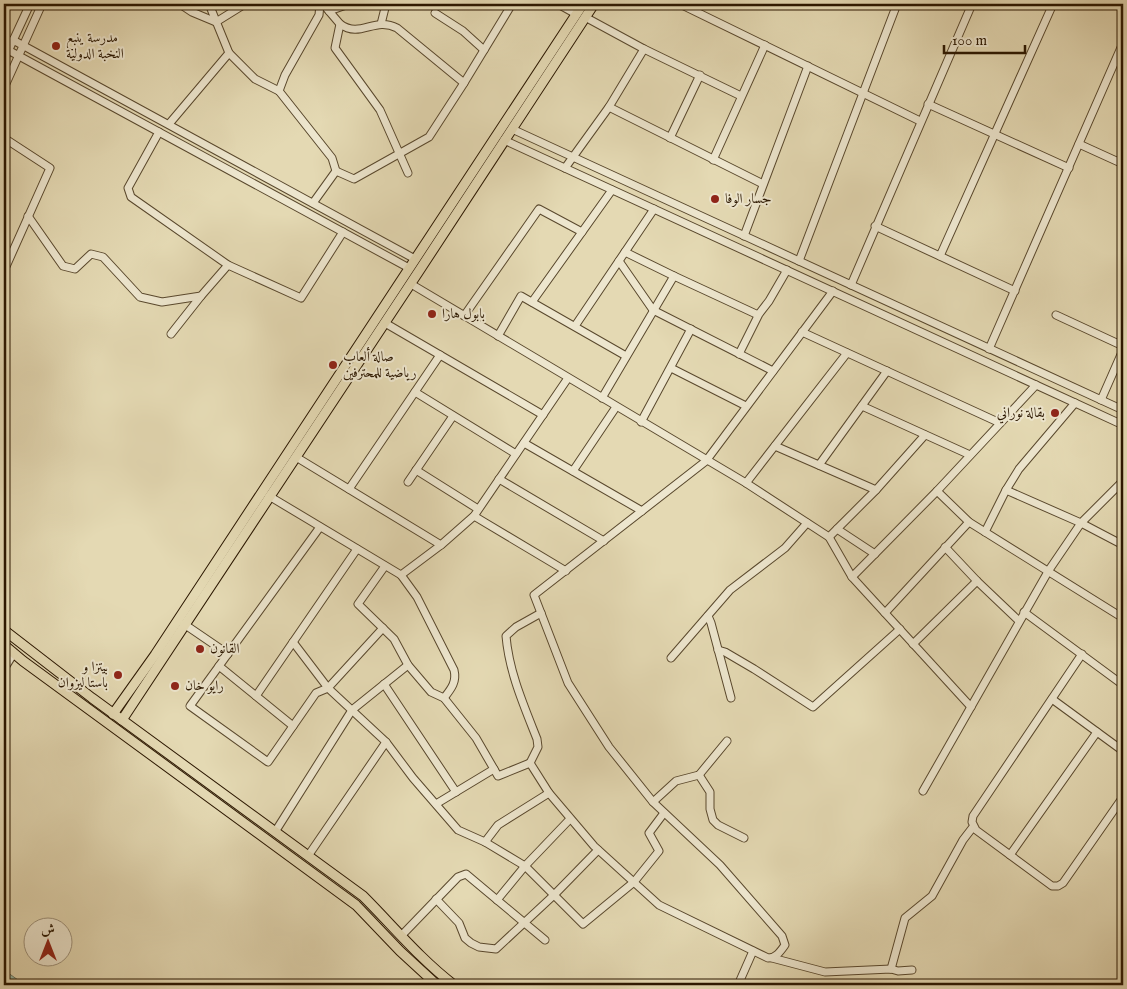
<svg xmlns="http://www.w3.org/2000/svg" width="1127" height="989" viewBox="0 0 1127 989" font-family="'IM FELL English',Amiri,serif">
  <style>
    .water { fill: #95baaa; stroke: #6b7966 }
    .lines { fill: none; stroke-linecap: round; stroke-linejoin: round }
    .minor-casing { stroke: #59482d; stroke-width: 9 }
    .major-casing { stroke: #2b1700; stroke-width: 11 }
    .minor { stroke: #ede6ce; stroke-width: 7 }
    .major { stroke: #e4d9b3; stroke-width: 9 }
    .poi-dot { fill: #8f2418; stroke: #ede6ce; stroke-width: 2 }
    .labels { text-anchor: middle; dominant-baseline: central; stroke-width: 4; stroke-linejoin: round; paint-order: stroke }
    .poi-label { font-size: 14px; fill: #2b1700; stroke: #ede6ce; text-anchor: start }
  </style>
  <rect width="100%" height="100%" fill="#e4d9b3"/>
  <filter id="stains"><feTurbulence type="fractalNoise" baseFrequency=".004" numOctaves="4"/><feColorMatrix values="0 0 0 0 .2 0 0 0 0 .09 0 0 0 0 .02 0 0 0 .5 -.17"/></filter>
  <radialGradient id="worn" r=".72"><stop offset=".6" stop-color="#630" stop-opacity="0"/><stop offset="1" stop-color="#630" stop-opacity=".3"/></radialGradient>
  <!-- water -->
  <path class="water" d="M4,970L25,985H4Z"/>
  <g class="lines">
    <!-- minor casing -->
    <g class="minor-casing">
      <g id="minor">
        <path d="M180,4L192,12L216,22L245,4"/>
        <path d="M209,4L229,53L255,79L279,91"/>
        <path d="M320,4L319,15L285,75L279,91L332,158L336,171"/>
        <path d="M323,4L340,24"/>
        <path d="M558,4L576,14"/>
        <path d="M680,4L920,121"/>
        <path d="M1116,4L1123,7"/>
        <path d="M329,11L349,4"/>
        <path d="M435,13L463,31L484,50"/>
        <path d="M585,17L644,49L741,96"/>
        <path d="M381,24L386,4"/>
        <path d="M13,40L415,259"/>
        <path d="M8,50L409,268"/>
        <path d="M4,60L30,4"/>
        <path d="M4,88L42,4"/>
        <path d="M928,104L1069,168"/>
        <path d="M609,107L763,184"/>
        <path d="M169,124L229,53"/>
        <path d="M512,129L1123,410"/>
        <path d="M159,132L128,188L131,197L228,265"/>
        <path d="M4,138L50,168L4,271"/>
        <path d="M670,138L700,75"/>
        <path d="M504,140L1123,425"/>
        <path d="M1079,144L1123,164"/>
        <path d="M713,160L765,45"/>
        <path d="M565,168L609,107L644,49"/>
        <path d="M408,173L380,110L335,48L340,24C361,39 374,16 397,28L464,83"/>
        <path d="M313,203L336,171L354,179L429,137L464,83L512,4"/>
        <path d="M28,216L63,266L75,269L91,254L103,257L140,297L162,302L201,296L228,265L301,298L343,232"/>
        <path d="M875,226L1015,291"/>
        <path d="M744,236L808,66"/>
        <path d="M625,252L674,276"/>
        <path d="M940,256L1053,4"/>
        <path d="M619,261L653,310L773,371"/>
        <path d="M799,261L897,4"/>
        <path d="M411,284L746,483L829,537L852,577L937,491L1036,385"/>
        <path d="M851,285L972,4"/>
        <path d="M532,302L612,190"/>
        <path d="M1056,315L1123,346"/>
        <path d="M464,316L539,209L582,232"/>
        <path d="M385,323L543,415"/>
        <path d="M575,326L654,209"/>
        <path d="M802,332L1000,423"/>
        <path d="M171,334L201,296"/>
        <path d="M498,336L521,296L626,356"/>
        <path d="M989,349L1123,43"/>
        <path d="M739,354L759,314L769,301L787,270"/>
        <path d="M671,368L746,406"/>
        <path d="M415,392L516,454"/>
        <path d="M602,398L674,276L756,314"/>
        <path d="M1101,400L1123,350"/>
        <path d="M862,406L970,455"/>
        <path d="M641,422L691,329"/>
        <path d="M524,443L642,511"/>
        <path d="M775,446L876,490L925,435"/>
        <path d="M296,457L441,545"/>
        <path d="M819,465L887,371"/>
        <path d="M416,470L478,509"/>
        <path d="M573,471L616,407"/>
        <path d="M499,479L604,541"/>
        <path d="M408,482L453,416"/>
        <path d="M746,483L847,353"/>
        <path d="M349,489L440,355"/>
        <path d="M1006,490L1081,523L1123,545"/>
        <path d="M937,491L969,522L1123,618"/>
        <path d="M269,496L401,575L441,545L474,516L568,378"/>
        <path d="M474,516L566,571"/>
        <path d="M837,529L875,554"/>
        <path d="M985,532L1006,490L1019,469L1075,403"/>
        <path d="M829,537L876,490"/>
        <path d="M945,547L977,581L1019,621"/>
        <path d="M385,566L358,604L394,639L408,665L431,692L444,698L476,738L498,776L530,763L549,793L594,846L659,905L768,958C776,958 780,952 785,945L782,936L720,865L653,802L609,747L568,683L534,595L706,461L833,291"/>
        <path d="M401,575L417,597L454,670C457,682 451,689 444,698"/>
        <path d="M852,577L971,707"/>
        <path d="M1024,612L1123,685"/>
        <path d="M885,613L969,522"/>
        <path d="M708,616L711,623L731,698"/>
        <path d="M184,624L228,654"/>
        <path d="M383,628L328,688L386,742L413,778L458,830L485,842L525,866L583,924L634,882L659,851L649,833L664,813"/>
        <path d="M293,642L328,688L316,693L268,762L190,706L320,527"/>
        <path d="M913,644L977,581"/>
        <path d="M718,650L725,652L754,669L813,707L900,629"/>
        <path d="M1082,654L973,816L972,822L976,830L1052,886H1058L1063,883L1123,797"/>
        <path d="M671,658L730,590L785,548L807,523"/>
        <path d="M219,666L293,726"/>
        <path d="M4,669L14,653"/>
        <path d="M384,684L456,792"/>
        <path d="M256,696L357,549"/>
        <path d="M1052,699L1123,751"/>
        <path d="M530,763L538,747L537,739C524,706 509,672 506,636L516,627L541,613"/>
        <path d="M699,775L710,792V809L713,820L718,825L744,838"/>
        <path d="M923,791L1049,570L1081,523L1123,481"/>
        <path d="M653,802L676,781L699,775L727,741"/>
        <path d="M436,804L494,769"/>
        <path d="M275,832L352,710L408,665"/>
        <path d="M485,842L498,825L549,793"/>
        <path d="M1010,855L1097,732"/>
        <path d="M308,856L386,742"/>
        <path d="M436,899L459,923L465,938L471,943L479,947L496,949L554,895L598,850"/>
        <path d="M497,900L525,866L570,819"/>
        <path d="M402,935L458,877L466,874L545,940"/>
        <path d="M772,958L825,972L891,969L898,971L912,970"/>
        <path d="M891,969L905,918L932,896L963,840L973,827"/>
        <path d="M738,985L753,951"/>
      </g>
    </g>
    <!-- major casing -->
    <g class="major-casing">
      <g id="major">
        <path d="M4,630L92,698L363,896C393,926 420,959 454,985"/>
        <path d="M4,645L23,661L356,905L400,951L437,985"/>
        <path d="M113,714L155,655L583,4"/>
        <path d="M122,720L419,271L594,4"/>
      </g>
    </g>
    <!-- minor -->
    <use href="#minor" class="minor"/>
    <!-- major -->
    <use href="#major" class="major"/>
  </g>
  <!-- markers -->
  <g class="poi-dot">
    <circle cx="56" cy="46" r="5"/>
    <circle cx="715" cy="199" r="5"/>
    <circle cx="432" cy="314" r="5"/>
    <circle cx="333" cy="365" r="5"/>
    <circle cx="1055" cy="413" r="5"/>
    <circle cx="200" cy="649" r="5"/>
    <circle cx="118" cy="675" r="5"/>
    <circle cx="175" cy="686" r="5"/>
  </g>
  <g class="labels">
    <!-- poi labels -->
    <g class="poi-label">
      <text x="66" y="38">مدرسة ينبع<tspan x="66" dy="16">النخبة الدولية</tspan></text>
      <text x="725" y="199">جسار الوفا</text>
      <text x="442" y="314">بابول هارا</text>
      <text x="343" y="357">صالة ألعاب<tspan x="343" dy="16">رياضية للمحترفين</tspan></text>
      <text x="1045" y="413" text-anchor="end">بقالة نوراني</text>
      <text x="210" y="649">القانون</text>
      <text x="108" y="667" text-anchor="end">بيتزا و<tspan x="108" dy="16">باستا ليزوان</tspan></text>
      <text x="185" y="686">رايو خان</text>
    </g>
  </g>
  <!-- margin -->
  <rect width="1127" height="989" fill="none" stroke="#e4d9b3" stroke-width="20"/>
  <rect x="5" y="5" width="1117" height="979" fill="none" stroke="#2b1700" stroke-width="2.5"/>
  <rect x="10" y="10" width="1107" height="969" fill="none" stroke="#2b1700"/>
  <!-- north arrow -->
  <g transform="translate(48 942)"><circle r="24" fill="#ede6ce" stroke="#9f937c"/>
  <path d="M0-4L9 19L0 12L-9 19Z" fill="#8f2418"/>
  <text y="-8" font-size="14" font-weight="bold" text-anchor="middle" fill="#2b1700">ش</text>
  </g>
  <!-- scale -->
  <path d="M944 45v8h81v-8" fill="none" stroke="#2b1700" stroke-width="2.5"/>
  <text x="952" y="45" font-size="15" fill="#2b1700" stroke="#ede6ce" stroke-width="4" paint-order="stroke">100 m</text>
  <rect width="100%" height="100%" filter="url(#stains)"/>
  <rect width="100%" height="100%" fill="url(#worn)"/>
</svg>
